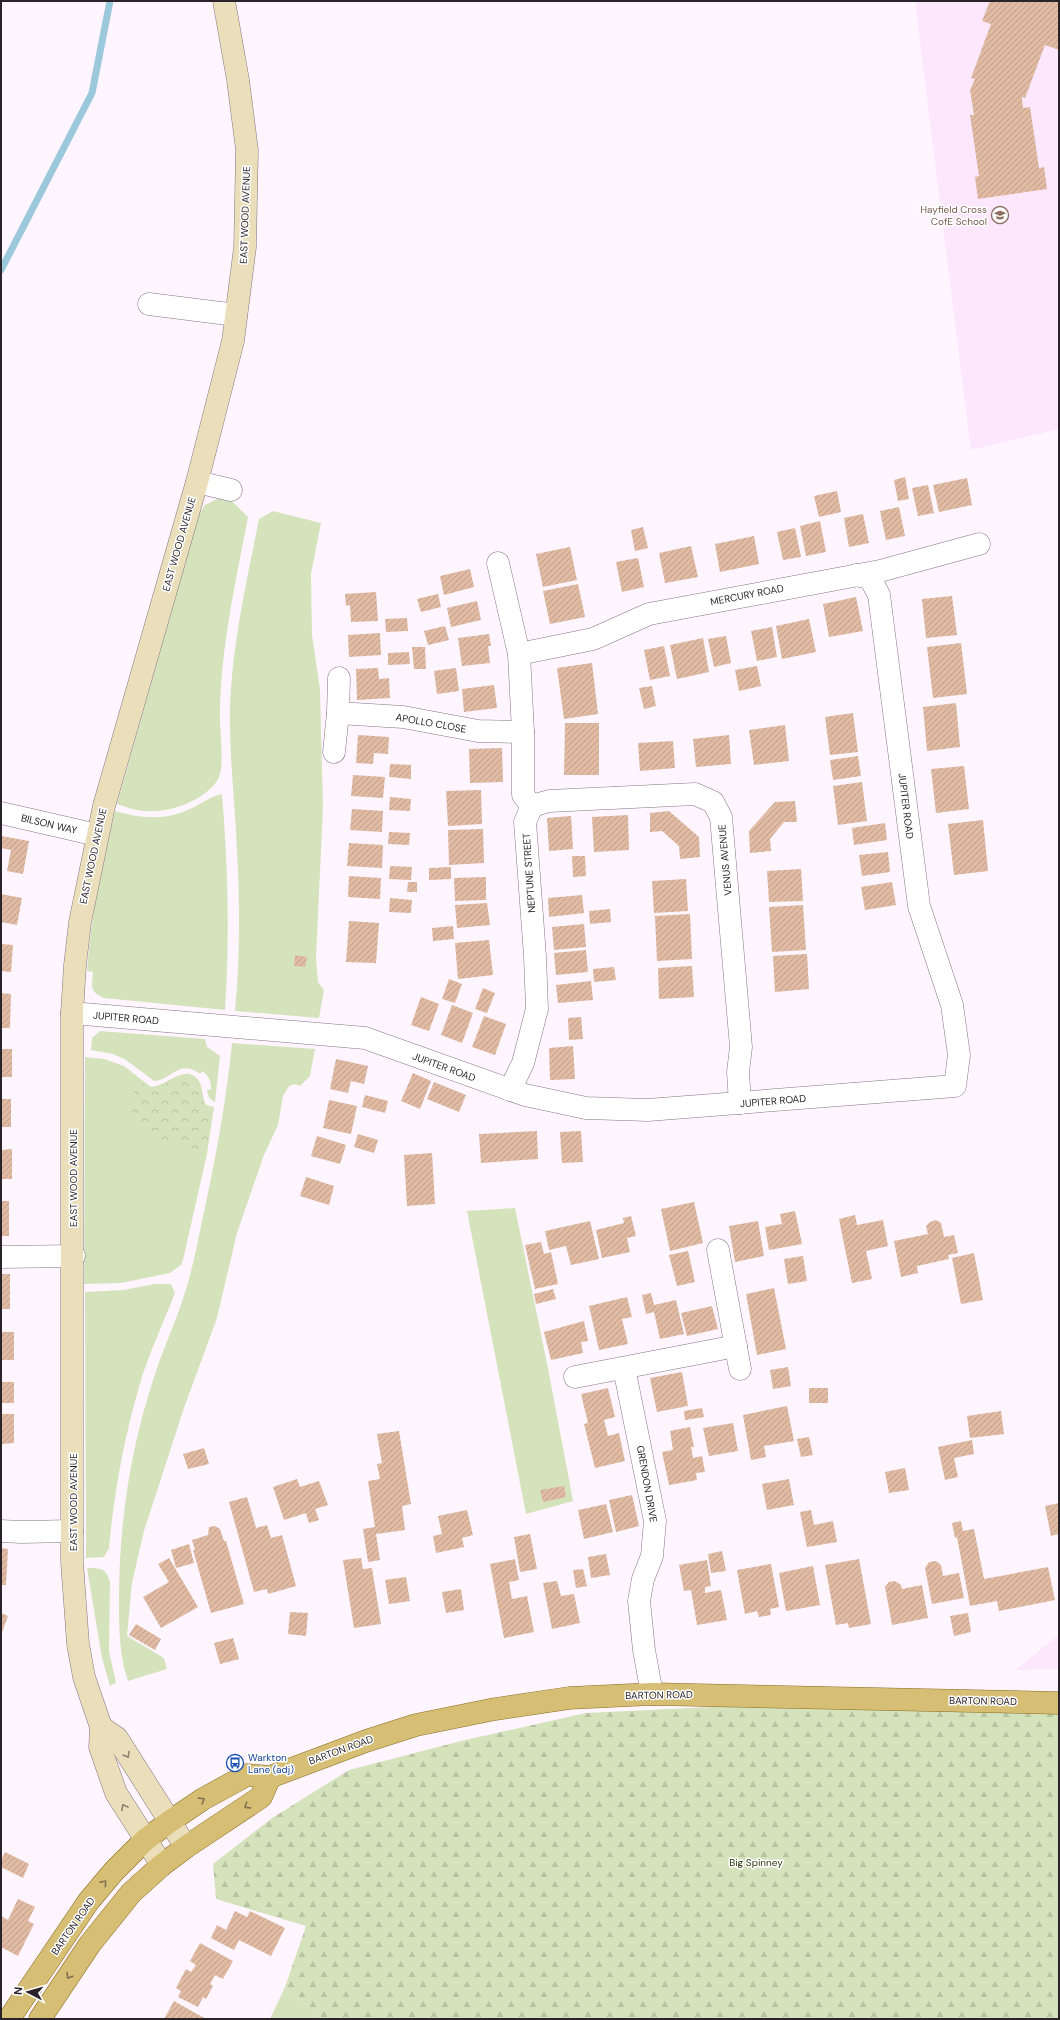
<svg xmlns="http://www.w3.org/2000/svg" width="1060" height="2020" viewBox="0 0 1060 2020" font-family="'DM Sans',sans-serif">
  <style>
    .built { fill: #fde7fd }
    .green { fill: #d5e3bd }
    .forest { fill: url(#forest-firs) }
    .park { fill: url(#park-crowns) }
    .lines { fill: none; stroke-linecap: round; stroke-linejoin: round }
    .stream { stroke: #9bc8db; stroke-width: 7 }
    .building { fill: url(#building-hatch) }
    .street-casing { stroke: #837583; stroke-width: 23 }
    .secondary-casing { stroke: #837583; stroke-width: 23 }
    .primary-casing { stroke: #886d1f; stroke-width: 23 }
    .street { stroke: #fff; stroke-width: 22 }
    .secondary { stroke: #eadfba; stroke-width: 22 }
    .primary { stroke: #d6bf75; stroke-width: 22 }
    .oneway { stroke: #8a8272 }
    .oneway2 { stroke: #807250 }
    .labels { text-anchor: middle; dominant-baseline: central; stroke-width: 3; stroke-linejoin: round; paint-order: stroke }
    .education-label { font-size: 10px; fill: #785e54; stroke: #fff; text-anchor: end }
    .street-label { font-size: 10px; fill: #2a242a; stroke: #fff }
    .transit-label { font-size: 10px; fill: #164399; stroke: #fff; text-anchor: start }
    .park-label { font-size: 10px; fill: #2c390c; stroke: #fff }
  </style>
  <defs>
    <pattern id="forest-firs" width="22" height="20" patternUnits="userSpaceOnUse"><rect width="22" height="20" fill="#d5e3bd"/><path d="M5 1l3.5 6h-7zM16 11l3.5 6h-7z" fill="#b7c3a3"/></pattern>
    <pattern id="park-crowns" width="20" height="18" patternUnits="userSpaceOnUse"><rect width="20" height="18" fill="#d5e3bd"/><path d="M2 6a3 3 0 1 1 6 0M12 15a3 3 0 1 1 6 0" fill="none" stroke="#b7c3a3"/></pattern>
    <pattern id="building-hatch" width="6" height="6" patternUnits="userSpaceOnUse"><rect width="6" height="6" fill="#e0baa2"/><path d="M-1 1l2-2M0 6l6-6M5 7l2-2" fill="none" stroke="#c0a08c"/></pattern>
  </defs>
  <rect width="100%" height="100%" fill="#fff5ff"/>
  <!-- built -->
  <g class="built">
    <path d="M915,1H1059V429L971,450Z"/>
    <path d="M1059,1635V1669L1015,1670Z"/>
  </g>
  <!-- green -->
  <g class="green">
    <path d="M217,499H230L248,517C236,581 221,646 220,712C219,728 226,769 217,781C203,801 170,813 146,811C136,811 126,807 117,804L199,514L205,505Z"/>
    <path d="M273,511L321,523L311,574L312,635L320,689L323,808L316,958L318,982L324,990L319,1018L235,1011C240,958 240,905 237,851C235,803 229,755 230,707C232,643 247,580 259,519Z"/>
    <path d="M222,794C228,867 230,937 225,1010L104,998C89,991 92,987 93,972L87,971C91,917 101,864 115,811C142,819 167,821 194,807C204,802 211,796 222,794Z"/>
    <path d="M100,1031L205,1039L207,1047L220,1056L215,1102C209,1099 208,1096 207,1090L211,1089C211,1081 209,1076 202,1071L200,1074C179,1058 171,1081 154,1081L126,1060L113,1054L91,1050L92,1038Z"/>
    <path d="M232,1043L315,1049L310,1076L300,1086L295,1084L289,1086L283,1096L278,1125L264,1155L237,1233L217,1318L184,1408L144,1531L132,1583L127,1636L164,1658L167,1669L128,1681C119,1655 119,1628 119,1600C119,1524 130,1450 154,1377C165,1343 181,1311 190,1275C195,1257 198,1239 202,1221C215,1162 226,1103 232,1043Z"/>
    <path d="M85,1057L104,1059L124,1066L151,1087C166,1087 186,1062 199,1081C203,1088 202,1097 206,1105L214,1107L207,1154L183,1260L181,1265L170,1273L121,1283L84,1284Z"/>
    <path d="M515,1208L548,1368L573,1501L526,1514L467,1211Z"/>
    <path d="M155,1284H171L175,1293C163,1324 148,1355 139,1387C124,1439 114,1493 109,1548L104,1557L86,1558L85,1292L123,1290Z"/>
    <path d="M87,1568C101,1568 106,1568 110,1582L109,1651L116,1683L110,1686L102,1658Z"/>
    <path d="M285,1987L322,2019H270Z"/>
  </g>
  <!-- forest -->
  <path class="forest" d="M753,1705L1059,1712V2019H322L285,1987L306,1926L216,1899L213,1864L272,1818L349,1770L461,1741L586,1713Z"/>
  <!-- park -->
  <path class="park" d="M182,1075C211,1076 192,1103 213,1108L206,1150C191,1148 174,1147 160,1143C146,1138 132,1120 131,1106C130,1096 135,1088 140,1081C158,1096 165,1081 182,1075Z"/>
  <g class="lines">
    <!-- stream -->
    <path class="stream" d="M1,270L92,93L110,1"/>
  </g>
  <!-- building -->
  <g class="building">
    <path d="M990,1H1059V50L1045,45L1025,98L1022,97V99L1023,108L1030,107L1039,168L1044,167L1047,189L978,199L975,177L979,176L970,115H974L970,90L975,79L971,78L991,24L982,21Z"/>
    <path d="M905,477L909,499L898,501L894,480Z"/>
    <path d="M967,478L972,505L939,512L933,485Z"/>
    <path d="M928,485L934,513L918,516L912,488Z"/>
    <path d="M837,491L841,512L819,517L814,496Z"/>
    <path d="M899,507L905,536L886,540L880,511Z"/>
    <path d="M863,514L869,543L849,547L844,518Z"/>
    <path d="M820,521L826,552L806,556L800,526Z"/>
    <path d="M643,527L648,548L635,551L631,530Z"/>
    <path d="M795,528L801,557L783,560L777,532Z"/>
    <path d="M754,536L759,564L720,572L715,544Z"/>
    <path d="M691,546L698,577L665,583L659,553Z"/>
    <path d="M570,547L577,580L543,587L536,554Z"/>
    <path d="M638,558L644,587L622,592L616,562Z"/>
    <path d="M470,569L474,587L444,595L440,576Z"/>
    <path d="M578,584L585,617L550,624L543,591Z"/>
    <path d="M376,592L378,621L351,622L350,605L346,606L345,594Z"/>
    <path d="M438,594L441,607L421,612L417,599Z"/>
    <path d="M952,596L957,635L926,638L922,599Z"/>
    <path d="M856,597L863,631L829,637L823,604Z"/>
    <path d="M477,601L481,620L451,627L447,608Z"/>
    <path d="M407,618L408,631L386,632L385,619Z"/>
    <path d="M809,619L816,652L782,659L776,626Z"/>
    <path d="M445,626L449,640L428,645L424,631Z"/>
    <path d="M772,627L777,657L757,661L751,631Z"/>
    <path d="M380,633L381,655L349,657L348,635Z"/>
    <path d="M489,634L491,646H488L490,663L462,666L458,638Z"/>
    <path d="M726,636L731,663L714,667L708,639Z"/>
    <path d="M703,638L709,672L677,679L670,645Z"/>
    <path d="M961,643L967,694L933,698L927,647Z"/>
    <path d="M664,646L670,676L650,680L644,650Z"/>
    <path d="M412,647H425L426,669H414Z"/>
    <path d="M409,652L410,664L388,665V653Z"/>
    <path d="M592,663L598,714L564,719L557,668Z"/>
    <path d="M757,666L761,686L739,691L735,670Z"/>
    <path d="M378,668L379,679L389,678L390,698L357,700L356,669Z"/>
    <path d="M456,668L459,691L437,694L434,671Z"/>
    <path d="M494,685L497,708L464,712L462,689Z"/>
    <path d="M652,686L656,706L644,709L639,688Z"/>
    <path d="M956,703L960,747L927,751L923,707Z"/>
    <path d="M853,713L858,752L830,755L825,717Z"/>
    <path d="M565,723H599V775H564Z"/>
    <path d="M785,725L789,761L754,765L749,730Z"/>
    <path d="M358,735L389,737L388,754L374,753L373,764L356,763Z"/>
    <path d="M729,735L731,764L696,767L693,739Z"/>
    <path d="M673,741L675,768L640,771L638,743Z"/>
    <path d="M502,748L503,782L470,783L469,749Z"/>
    <path d="M858,756L861,776L833,780L830,760Z"/>
    <path d="M390,764L411,765V779L389,777Z"/>
    <path d="M964,766L969,809L936,813L931,769Z"/>
    <path d="M353,775L385,777L383,798L351,796Z"/>
    <path d="M862,782L867,821L838,825L833,786Z"/>
    <path d="M481,790L482,824L448,826L446,791Z"/>
    <path d="M390,797L411,799L410,811L389,810Z"/>
    <path d="M795,801L797,822H784L770,839L771,851L750,853L749,831L775,802Z"/>
    <path d="M352,809L383,811L382,832L350,830Z"/>
    <path d="M669,811L699,837L700,857L680,859L679,846L662,831L650,832V813Z"/>
    <path d="M628,815L629,850L594,852L592,817Z"/>
    <path d="M571,816L573,849L549,851L547,818Z"/>
    <path d="M983,820L988,871L954,875L948,824Z"/>
    <path d="M885,823L887,840L854,845L852,828Z"/>
    <path d="M483,829L484,863L449,865L448,830Z"/>
    <path d="M389,832L410,833L409,845L388,844Z"/>
    <path d="M1,836L29,841L23,874L7,871L11,850L1,848Z"/>
    <path d="M349,843L383,845L382,868L347,866Z"/>
    <path d="M888,852L890,872L862,876L859,855Z"/>
    <path d="M572,856H585L586,876L573,877Z"/>
    <path d="M390,866L412,867L411,880L389,879Z"/>
    <path d="M451,867V879L429,880V868Z"/>
    <path d="M801,869L803,901L769,902L767,871Z"/>
    <path d="M349,876L381,878L380,899L348,897Z"/>
    <path d="M486,877V900L455,901L454,878Z"/>
    <path d="M686,879L688,911L654,913L652,881Z"/>
    <path d="M408,882H417V892H407Z"/>
    <path d="M892,882L896,905L865,910L861,887Z"/>
    <path d="M1,894L22,898L17,925L1,922Z"/>
    <path d="M582,895L584,913L549,917L548,898Z"/>
    <path d="M390,898L412,900L411,913L389,912Z"/>
    <path d="M487,903L490,925L457,928L455,905Z"/>
    <path d="M803,905L806,950L772,952L769,907Z"/>
    <path d="M610,909L611,922L590,924L589,911Z"/>
    <path d="M690,914L692,959L657,961L655,916Z"/>
    <path d="M349,921L379,923L376,963L346,962Z"/>
    <path d="M584,924L586,947L554,950L552,927Z"/>
    <path d="M453,926L454,939L433,941L432,928Z"/>
    <path d="M489,940L493,975L458,979L455,943Z"/>
    <path d="M1,944L13,945L11,972L1,971Z"/>
    <path d="M586,950L588,972L556,975L554,953Z"/>
    <path d="M807,954L809,989L775,992L773,956Z"/>
    <path d="M295,955L307,957L305,967L294,966Z"/>
    <path d="M692,966L694,997L659,999L658,968Z"/>
    <path d="M614,967L616,980L594,982L593,969Z"/>
    <path d="M449,979L462,984L455,1003L442,999Z"/>
    <path d="M591,981L593,1000L558,1003L556,985Z"/>
    <path d="M483,988L495,993L487,1013L475,1009Z"/>
    <path d="M1,993L11,994L10,1028H1Z"/>
    <path d="M421,997L439,1004L429,1031L411,1025Z"/>
    <path d="M452,1005L473,1013L462,1043L441,1035Z"/>
    <path d="M484,1016L506,1024L495,1055L472,1047Z"/>
    <path d="M581,1017L583,1039L569,1040L568,1018Z"/>
    <path d="M573,1046L575,1079L550,1080L549,1048Z"/>
    <rect x="1" y="1049" width="11" height="28"/>
    <path d="M336,1059L368,1066L364,1084L351,1081L348,1093L330,1089Z"/>
    <path d="M413,1073L431,1081L420,1109L401,1101Z"/>
    <path d="M434,1082L466,1095L459,1112L427,1099Z"/>
    <path d="M365,1095L388,1101L385,1113L362,1107Z"/>
    <rect x="1" y="1099" width="10" height="28"/>
    <path d="M329,1100L357,1106L351,1134L323,1128Z"/>
    <path d="M537,1131L538,1159L481,1163L479,1134Z"/>
    <path d="M581,1131L583,1162L562,1163L560,1132Z"/>
    <path d="M358,1134L378,1140L374,1153L354,1147Z"/>
    <path d="M317,1136L346,1145L340,1164L311,1156Z"/>
    <path d="M12,1149V1179H1V1150Z"/>
    <path d="M432,1153L435,1204L407,1206L404,1155Z"/>
    <path d="M306,1177L334,1186L329,1205L300,1196Z"/>
    <rect x="1" y="1201" width="8" height="35"/>
    <path d="M694,1202L703,1243L670,1251L661,1209Z"/>
    <path d="M795,1211L802,1244L769,1250L765,1227L782,1224L780,1214Z"/>
    <path d="M855,1215L857,1225L883,1220L888,1246L866,1251L872,1279L852,1283L839,1219Z"/>
    <path d="M631,1216L636,1236L627,1238L630,1252L602,1258L596,1230L624,1223L623,1218Z"/>
    <path d="M936,1220L941,1223L944,1237L954,1235L958,1253L948,1255L949,1259L917,1266L918,1273L901,1277L894,1241L928,1234L926,1226L930,1222Z"/>
    <path d="M590,1221L599,1259L571,1265L566,1246L549,1250L545,1231Z"/>
    <path d="M758,1221L764,1256L735,1262L729,1226Z"/>
    <path d="M541,1242L544,1254L551,1252L558,1284L535,1289L525,1245Z"/>
    <path d="M688,1251L695,1282L677,1286L669,1255Z"/>
    <path d="M974,1253L983,1300L961,1304L952,1258Z"/>
    <path d="M803,1256L807,1281L788,1284L784,1259Z"/>
    <rect x="1" y="1274" width="9" height="35"/>
    <path d="M774,1288L786,1349L757,1355L746,1294Z"/>
    <path d="M553,1289L556,1299L536,1304L534,1294Z"/>
    <path d="M651,1293L654,1305L676,1300L684,1334L660,1339L654,1312L646,1314L642,1295Z"/>
    <path d="M627,1297L632,1317L622,1319L628,1344L599,1350L589,1306Z"/>
    <path d="M712,1306L718,1329L687,1336L681,1313Z"/>
    <path d="M584,1321L588,1341L581,1342L583,1353L551,1360L544,1332Z"/>
    <rect x="1" y="1332" width="13" height="28"/>
    <path d="M788,1367L791,1386L773,1389L770,1370Z"/>
    <path d="M682,1372L688,1406L657,1412L650,1378Z"/>
    <rect x="1" y="1382" width="13" height="21"/>
    <path d="M608,1388L615,1417L604,1420L608,1436L619,1433L625,1461L595,1468L584,1424L588,1423L581,1394Z"/>
    <rect x="809" y="1388" width="19" height="15"/>
    <path d="M787,1406L794,1441L764,1446L766,1457L751,1460L743,1415Z"/>
    <path d="M702,1408L704,1417L685,1420L684,1411Z"/>
    <path d="M1001,1411L1004,1434L970,1438L967,1416Z"/>
    <path d="M1,1414H14V1443L1,1444Z"/>
    <path d="M733,1423L738,1451L709,1456L703,1428Z"/>
    <path d="M690,1427L694,1447H691L693,1458L702,1456L705,1472L696,1473L697,1480L669,1485L662,1452L673,1450L670,1431Z"/>
    <path d="M399,1431L411,1504L402,1506L405,1530L376,1534L380,1560L368,1562L363,1529L375,1527L368,1481L380,1479L377,1464L382,1463L377,1434Z"/>
    <path d="M809,1437L813,1455L801,1457L797,1439Z"/>
    <path d="M972,1440L974,1454L954,1458L958,1477L945,1480L938,1447Z"/>
    <path d="M204,1448L209,1464L188,1469L183,1454Z"/>
    <path d="M905,1468L909,1490L889,1493L885,1472Z"/>
    <path d="M297,1479L300,1487L319,1481L328,1505L315,1509L319,1520L309,1523L306,1513L284,1520L273,1487Z"/>
    <path d="M789,1479L794,1505L767,1510L762,1484Z"/>
    <path d="M564,1486L566,1497L543,1502L540,1490Z"/>
    <path d="M632,1495L639,1526L616,1532L609,1500Z"/>
    <path d="M247,1497L256,1528L267,1525L271,1538L282,1535L296,1586L268,1594L267,1589L254,1592L229,1502Z"/>
    <path d="M1059,1503V1534L1051,1536L1045,1506Z"/>
    <path d="M606,1504L613,1532L584,1539L578,1510Z"/>
    <path d="M467,1510L473,1535L462,1538L464,1547L436,1553L433,1536L442,1534L438,1516Z"/>
    <path d="M811,1510L814,1525L833,1521L837,1542L807,1547L800,1512Z"/>
    <path d="M961,1521L963,1531L974,1529L984,1579L1048,1567L1055,1600L999,1611L997,1601L970,1606L957,1537L955,1538L952,1523Z"/>
    <path d="M215,1526L220,1529L224,1541H226L244,1604L211,1613L193,1550H195L192,1540L208,1535L209,1527Z"/>
    <path d="M530,1534L537,1569L520,1572L514,1537Z"/>
    <path d="M189,1544L194,1563L176,1568L171,1550Z"/>
    <path d="M1,1548L8,1549L6,1585H1Z"/>
    <path d="M722,1551L726,1571L711,1573L708,1554Z"/>
    <path d="M606,1554L610,1575L591,1578L588,1557Z"/>
    <path d="M169,1558L198,1607L161,1628L143,1597L169,1582L158,1564Z"/>
    <path d="M361,1558L363,1569L372,1568L381,1624L354,1628L343,1560Z"/>
    <path d="M515,1559L519,1580L509,1582L512,1599L527,1596L534,1632L504,1638L490,1564Z"/>
    <path d="M859,1559L871,1624L849,1628L848,1623L836,1625L825,1565Z"/>
    <path d="M707,1560L711,1586L705,1587V1593L721,1590L727,1620L697,1625L691,1590L684,1591L679,1565Z"/>
    <path d="M936,1561L941,1565L943,1576L959,1573L964,1598L932,1604L925,1568L929,1562Z"/>
    <path d="M771,1564L779,1607L770,1609L771,1615L759,1617L757,1611L745,1614L737,1570Z"/>
    <path d="M813,1566L820,1605L786,1611L779,1573Z"/>
    <path d="M583,1569L587,1586L576,1588L573,1570Z"/>
    <path d="M406,1577L410,1601L389,1604L385,1580Z"/>
    <path d="M557,1581L561,1596L574,1594L580,1623L552,1629L543,1583Z"/>
    <path d="M895,1581L901,1585L902,1589L922,1585L928,1618L892,1625L885,1587L889,1582Z"/>
    <path d="M461,1589L464,1610L446,1613L442,1592Z"/>
    <path d="M290,1612L308,1613L306,1636L288,1634Z"/>
    <path d="M1,1613L8,1616L1,1635Z"/>
    <path d="M968,1613L971,1632L954,1636L950,1616Z"/>
    <path d="M136,1624L161,1639L155,1650L129,1635Z"/>
    <path d="M233,1638L239,1659L220,1664L214,1643Z"/>
    <path d="M5,1852L29,1864L23,1878L1,1867V1861Z"/>
    <path d="M18,1899L35,1907L28,1921L34,1924L18,1956L1,1947V1916L8,1920Z"/>
    <path d="M235,1911L247,1917L250,1911L285,1928L271,1956L239,1940L234,1950L211,1938L217,1925L226,1930Z"/>
    <path d="M200,1943L233,1961L223,1979L215,1975L210,1984L213,1986L206,1999L203,1997L198,2007L178,1997L181,1991L176,1988L186,1969L191,1972L196,1965L190,1961Z"/>
    <path d="M174,2001L206,2019H164Z"/>
  </g>
  <g class="lines">
    <!-- street casing -->
    <g class="street-casing">
      <g id="street">
        <path d="M149,304L236,315"/>
        <path d="M197,482L231,490"/>
        <path d="M498,563L519,654L523,732V795L532,806"/>
        <path d="M519,654L593,639L649,614L880,571L979,544"/>
        <path d="M338,713L403,717L478,731L523,732"/>
        <path d="M334,752L338,713L339,678"/>
        <path d="M532,806L549,801L695,794L713,802L721,817L741,1047L738,1072L740,1103"/>
        <path d="M1,813L97,835"/>
        <path d="M72,1013L365,1038L525,1095L586,1108L648,1110L955,1086L959,1055L952,1005L919,906L879,595L870,578L856,575"/>
        <path d="M510,1090L523,1063L537,1009L535,956L525,822L532,806"/>
        <path d="M718,1250L740,1369"/>
        <path d="M1,1257L74,1256"/>
        <path d="M624,1368L655,1521L652,1556L643,1579L639,1601L644,1650L652,1694"/>
        <path d="M575,1377L736,1346"/>
        <path d="M1,1531L21,1532L72,1531"/>
      </g>
    </g>
    <!-- secondary casing -->
    <g class="secondary-casing">
      <g id="secondary">
        <path d="M101,1727L117,1738L186,1847"/>
        <path d="M162,1865L116,1793L100,1747L101,1727L84,1677L78,1644L72,1562V1013L75,965L80,922L104,806L197,482L233,341L245,247L247,150L238,80L224,1"/>
      </g>
    </g>
    <!-- primary casing -->
    <g class="primary-casing">
      <g id="primary">
        <path d="M9,2019L88,1902L114,1871L145,1840L169,1822L203,1799L247,1775L270,1777L366,1741L416,1725L495,1709L569,1698L652,1694L1059,1703"/>
        <path d="M40,2019L90,1944L131,1893L162,1865L186,1847L261,1797L270,1777"/>
      </g>
    </g>
    <!-- street -->
    <use href="#street" class="street"/>
    <!-- secondary -->
    <use href="#secondary" class="secondary"/>
    <!-- primary -->
    <use href="#primary" class="primary"/>
  </g>
  <!-- one-way arrows -->
  <defs><path id="oneway-chevron" d="M-2-3.5L2.5 0L-2 3.5" fill="none" stroke-width="1.6" stroke-linecap="round" stroke-linejoin="round"/></defs>
  <g class="oneway">
    <use href="#oneway-chevron" transform="translate(127 1755) rotate(59)"/>
    <use href="#oneway-chevron" transform="translate(124 1807) rotate(-119)"/>
  </g>
  <g class="oneway2">
    <use href="#oneway-chevron" transform="translate(202 1800) rotate(-32)"/>
    <use href="#oneway-chevron" transform="translate(247 1806) rotate(147)"/>
    <use href="#oneway-chevron" transform="translate(104 1883) rotate(-50)"/>
    <use href="#oneway-chevron" transform="translate(69 1976) rotate(123)"/>
  </g>
  <!-- icons -->
  <defs>
    <g id="school-ring" transform="scale(0.9)"><circle r="9.5" fill="#fff" stroke="#8d6e63" stroke-width="1.5"/><path d="M0-5L7-2L0 1L-7-2ZM-4 1L0 2.5L4 1V4Q0 6-4 4Z" fill="#8d6e63"/></g>
    <g id="bus-ring" transform="scale(0.9)"><circle r="9.5" fill="#fff" stroke="#1a4fb4" stroke-width="1.5"/><path d="M-5-6H5V4H4V6H2V4H-2V6H-4V4H-5ZM-3.5-4V0h7V-4ZM-3.5 1.2v1.5H-2V1.2ZM2 1.2v1.5H3.5V1.2Z" fill="#1a4fb4"/></g>
  </defs>
  <g fill-rule="evenodd">
    <use href="#school-ring" x="1000" y="215"/>
    <use href="#bus-ring" x="235" y="1763"/>
  </g>
  <g class="labels">
    <!-- education labels -->
    <g class="education-label">
      <text x="987" y="209">Hayfield Cross<tspan x="987" dy="12">CofE School</tspan></text>
    </g>
    <!-- street labels -->
    <g class="street-label">
      <text transform="translate(245 215) rotate(-88)">EAST WOOD AVENUE</text>
      <text transform="translate(179 544) rotate(-74)">EAST WOOD AVENUE</text>
      <text transform="translate(747 595) rotate(-11)">MERCURY ROAD</text>
      <text transform="translate(431 723) rotate(10)">APOLLO CLOSE</text>
      <text transform="translate(906 806) rotate(83)">JUPITER ROAD</text>
      <text transform="translate(49 824) rotate(13)">BILSON WAY</text>
      <text transform="translate(93 856) rotate(-78)">EAST WOOD AVENUE</text>
      <text transform="translate(725 860) rotate(-95)">VENUS AVENUE</text>
      <text transform="translate(529 873) rotate(-94)">NEPTUNE STREET</text>
      <text transform="translate(126 1018) rotate(5)">JUPITER ROAD</text>
      <text transform="translate(444 1067) rotate(20)">JUPITER ROAD</text>
      <text transform="translate(773 1101) rotate(-5)">JUPITER ROAD</text>
      <text transform="translate(73 1178) rotate(-90)">EAST WOOD AVENUE</text>
      <text transform="translate(647 1484) rotate(80)">GRENDON DRIVE</text>
      <text transform="translate(73 1502) rotate(-90)">EAST WOOD AVENUE</text>
      <text transform="translate(659 1695) rotate(-1)">BARTON ROAD</text>
      <text transform="translate(983 1701) rotate(1)">BARTON ROAD</text>
      <text transform="translate(341 1750) rotate(-20)">BARTON ROAD</text>
      <text transform="translate(73 1926) rotate(-55)">BARTON ROAD</text>
    </g>
    <!-- transit labels -->
    <g class="transit-label">
      <text x="248" y="1757">Warkton<tspan x="248" dy="12">Lane (adj)</tspan></text>
    </g>
    <!-- park labels -->
    <g class="park-label">
      <text x="756" y="1862">Big Spinney</text>
    </g>
  </g>
  <!-- border -->
  <rect width="1060" height="2020" fill="none" stroke="#2a242a" stroke-width="4"/>
  <!-- north arrow -->
  <g transform="translate(28 1992) rotate(276)" stroke="#ffffff" stroke-width="3" paint-order="stroke">
  <path d="M0-3L7 15L0 10L-7 15Z" fill="#2a242a"/>
  <text y="-6" font-size="11" font-weight="bold" text-anchor="middle" fill="#2a242a">N</text>
  </g>
</svg>
